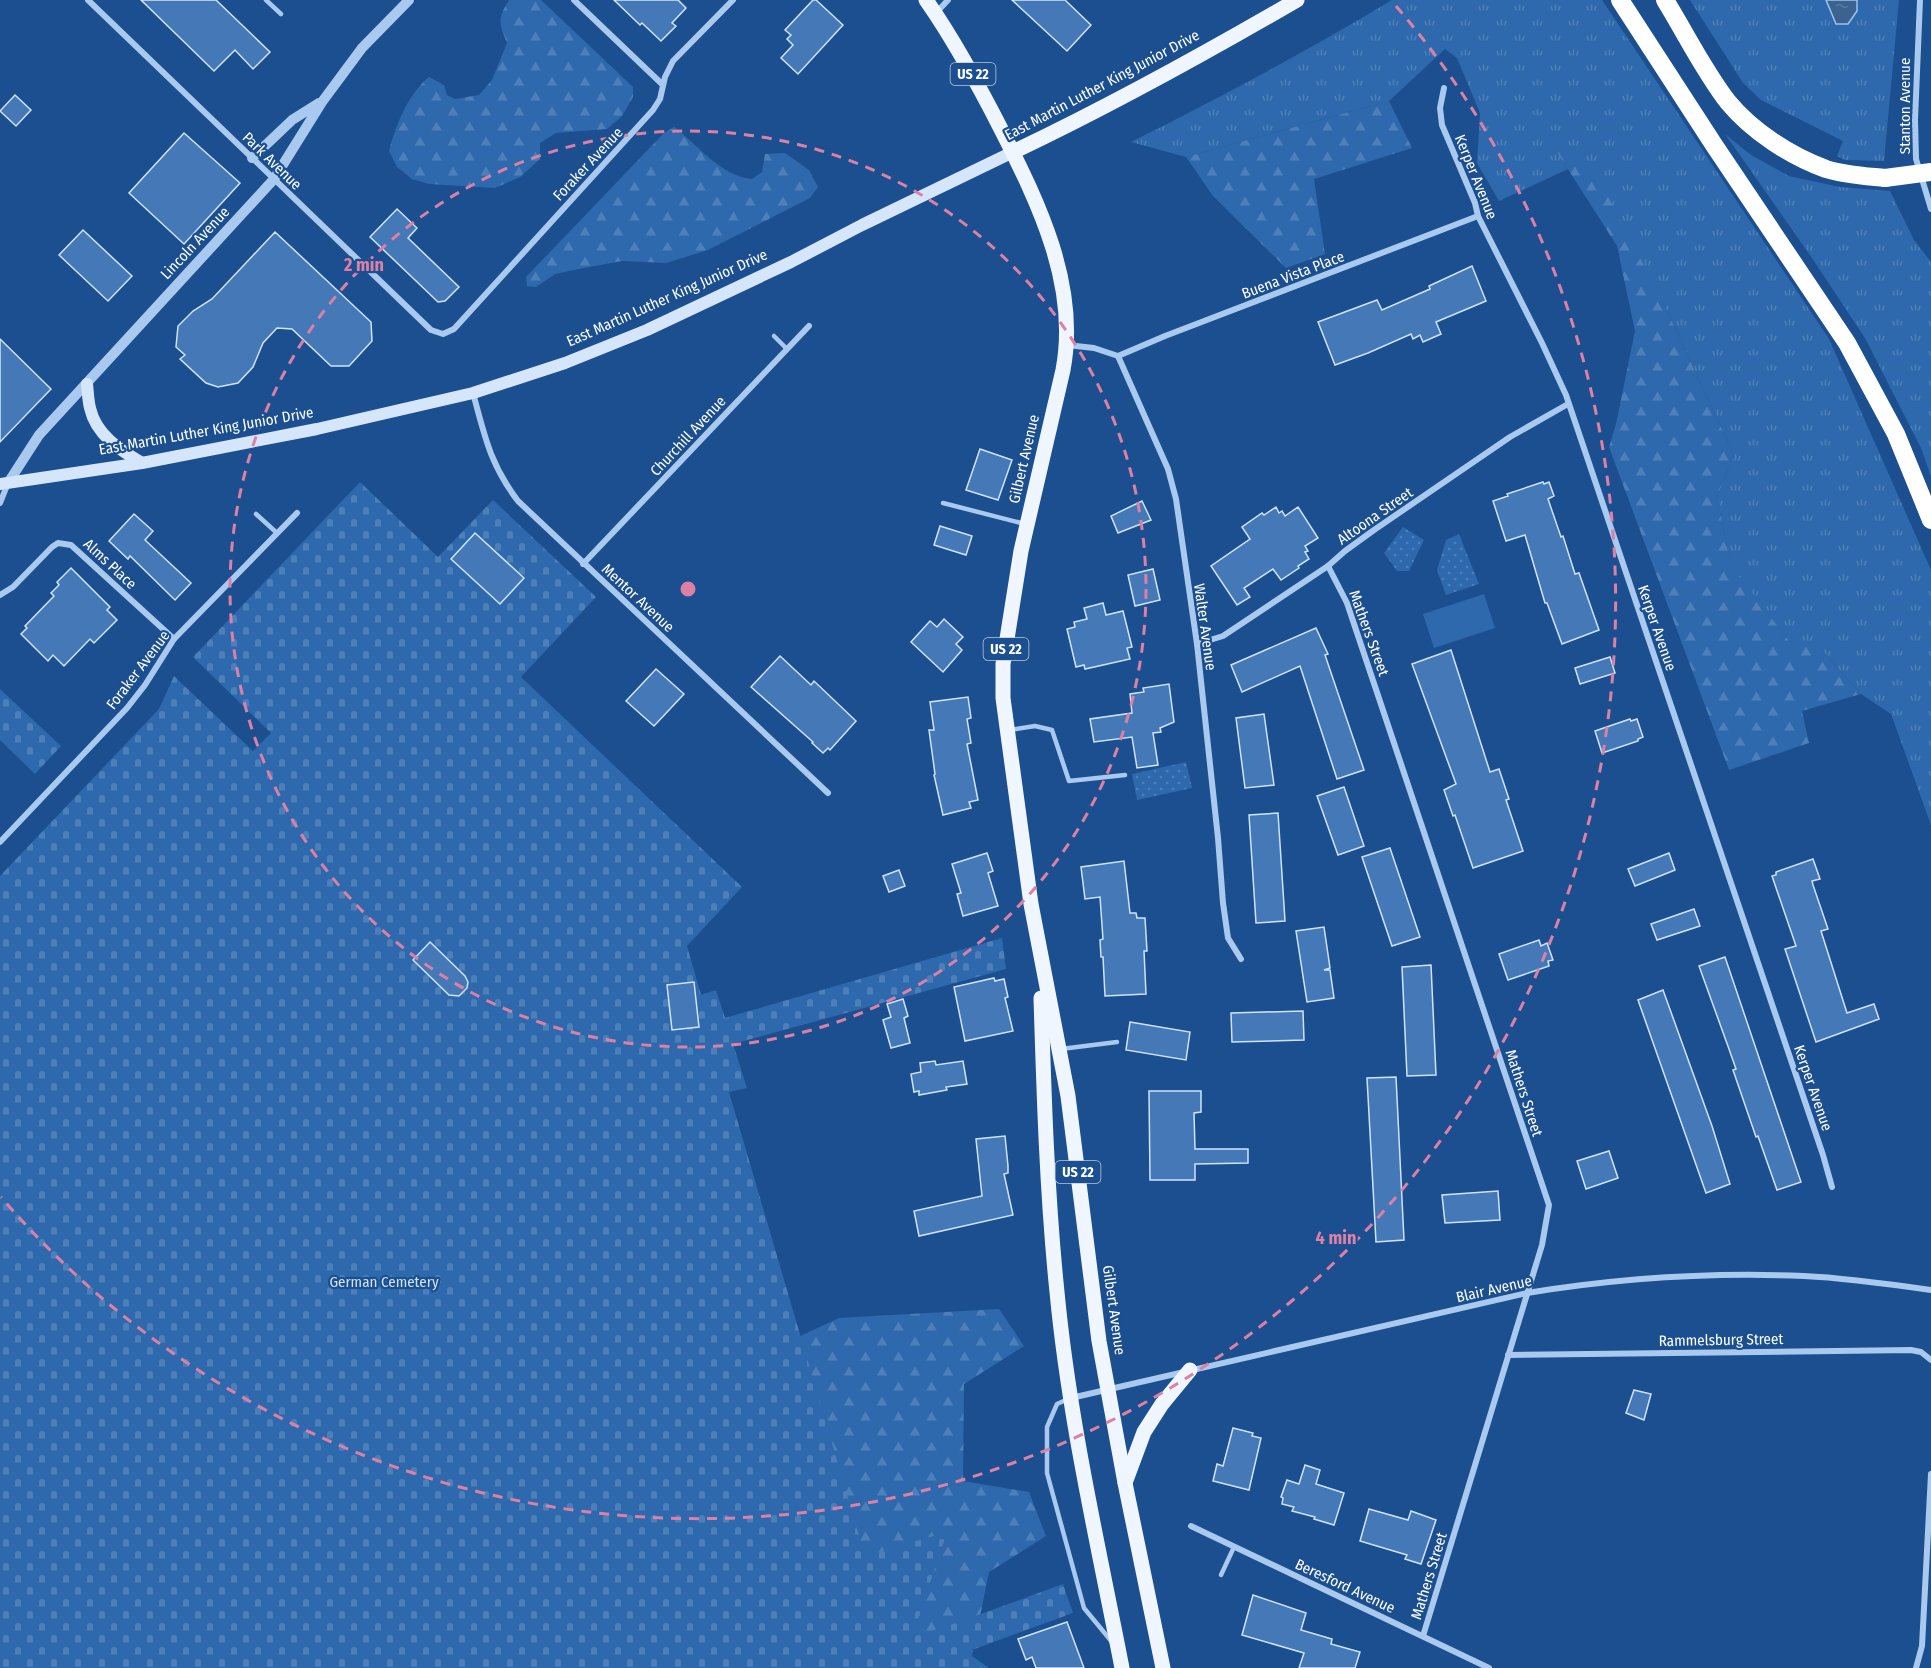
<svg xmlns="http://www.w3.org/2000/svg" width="1931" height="1668" viewBox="0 0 1931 1668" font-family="'Fira Sans Condensed',sans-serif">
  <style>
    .grass { fill: url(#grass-tufts) }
    .forest { fill: url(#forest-firs) }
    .cemetery { fill: url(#cemetery-stones) }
    .park { fill: url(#park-dots) }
    .pitch { fill: #2e69ad }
    .water { fill: url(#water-ripples); stroke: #9cc4f0; stroke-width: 1.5 }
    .building { fill: #4478b7; stroke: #cfe3fa; stroke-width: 1.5 }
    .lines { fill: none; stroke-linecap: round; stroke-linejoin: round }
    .service { stroke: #a9c9ee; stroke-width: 4.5 }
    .minor { stroke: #a9c9ee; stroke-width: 6 }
    .tertiary { stroke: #a9c9ee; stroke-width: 10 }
    .secondary { stroke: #d6e6fa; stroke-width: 12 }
    .primary { stroke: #f0f6ff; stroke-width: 15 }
    .motorway { stroke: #fff; stroke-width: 18 }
    .motorway-bridge { stroke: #fff; stroke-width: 18 }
    .ring { fill: none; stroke: #dd80a5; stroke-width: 3; stroke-dasharray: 10 8 }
    .labels { text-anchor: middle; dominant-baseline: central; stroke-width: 4.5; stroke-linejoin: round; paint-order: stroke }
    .shield { fill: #1b4f8f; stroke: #bbcadd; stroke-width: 1.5 }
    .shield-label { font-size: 14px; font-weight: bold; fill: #fff }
    .street-label { font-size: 15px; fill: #fff; stroke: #1b4f8f }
    .park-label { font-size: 15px; fill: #cfe3fa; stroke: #1b4f8f }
    .centre { fill: #dd80a5; stroke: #1b4f8f; stroke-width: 3 }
    .ring-label { font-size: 18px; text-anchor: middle; font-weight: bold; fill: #dd80a5; stroke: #1b4f8f; stroke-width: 4.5; stroke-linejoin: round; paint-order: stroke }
  </style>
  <defs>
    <pattern id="grass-tufts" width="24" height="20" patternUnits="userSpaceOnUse" patternTransform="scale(1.5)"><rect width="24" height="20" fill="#2e69ad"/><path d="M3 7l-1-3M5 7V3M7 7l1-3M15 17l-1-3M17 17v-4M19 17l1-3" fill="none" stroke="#4d80b9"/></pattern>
    <pattern id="forest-firs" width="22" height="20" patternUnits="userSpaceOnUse" patternTransform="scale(1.5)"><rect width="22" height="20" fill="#2e69ad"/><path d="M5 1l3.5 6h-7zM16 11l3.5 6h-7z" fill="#4d80b9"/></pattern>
    <pattern id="cemetery-stones" width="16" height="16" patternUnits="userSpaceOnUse" patternTransform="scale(1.5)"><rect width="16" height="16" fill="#2e69ad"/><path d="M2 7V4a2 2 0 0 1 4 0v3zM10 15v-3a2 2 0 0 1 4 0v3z" fill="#4d80b9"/></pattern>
    <pattern id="park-dots" width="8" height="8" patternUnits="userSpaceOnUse" patternTransform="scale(1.5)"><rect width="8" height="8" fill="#2e69ad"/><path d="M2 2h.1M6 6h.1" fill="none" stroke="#4d80b9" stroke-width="1.8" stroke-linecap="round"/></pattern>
    <pattern id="water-ripples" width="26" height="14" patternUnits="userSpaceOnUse" patternTransform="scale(1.5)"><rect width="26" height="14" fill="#3c6290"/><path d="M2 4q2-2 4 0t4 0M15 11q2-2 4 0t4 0" fill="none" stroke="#597aa1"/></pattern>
  </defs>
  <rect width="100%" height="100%" fill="#1b4f8f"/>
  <!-- grass -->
  <g class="grass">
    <path d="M1392,0H1602L1829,339L1931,570V825L1891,714L1861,694L1818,646H1793L1731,567L1717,497L1734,455L1661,298L1538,119L1568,169L1499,201L1477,163L1480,113L1457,58L1445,49L1389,101L1186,157L1131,142C1220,98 1307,51 1392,0Z"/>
    <path d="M1690,0H1826L1836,24L1857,11V0H1899L1884,161L1845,160L1837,156L1843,141L1761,100L1743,83Z"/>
    <path d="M1725,134L1751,155L1789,176L1840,187L1890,191L1914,240L1931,262V476L1921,448L1865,338L1810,255Z"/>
  </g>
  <!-- forest -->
  <g class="forest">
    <path d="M509,0H541L633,87V97L622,116L607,129L556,133L540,143V159L520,177L495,188L429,184L412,179L397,167L389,151C396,125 408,94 429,77L444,85L447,95L455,99L479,95L492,80L507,43C499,23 497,19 509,0Z"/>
    <path d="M1389,101L1412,148L1314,179L1325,254L1286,268L1213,196L1186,157Z"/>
    <path d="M1532,113L1592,166L1661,298L1734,455L1717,497L1731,566L1793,646H1818L1861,694L1802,711L1809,743L1729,770L1609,447L1616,424L1635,331L1617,246Z"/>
    <path d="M674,127C698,145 721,176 752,179L762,172L765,154L785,153L809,170L818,187L810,198L708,250L666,263L622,261L584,268L555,274L536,287L527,286L526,277L664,133Z"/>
    <path d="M999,1309L1024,1346L964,1384L963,1481L1029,1492L1046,1536L989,1572L972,1656L989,1668H892L785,1343L839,1318Z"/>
  </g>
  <!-- cemetery -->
  <g class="cemetery">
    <path d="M360,482L438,557L493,500L596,597L521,677L742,887L687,946L701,995L716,990L725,1018L1002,938L1006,969L733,1044L747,1088L729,1092L865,1556L947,1532L912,1637L959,1622L1063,1584L1073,1613L969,1651L975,1668H0V876L159,709L174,676L253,751L271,733L193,657Z"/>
    <path d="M0,689L61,746L35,774L0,740Z"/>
  </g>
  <!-- park -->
  <g class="park">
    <path d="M1403,527L1424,540L1409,571H1397L1384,553Z"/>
    <path d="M1459,534L1479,584L1446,595L1437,570L1446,540Z"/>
    <path d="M1186,762L1192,788L1137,800L1132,774Z"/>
  </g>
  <!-- pitch -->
  <path class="pitch" d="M1484,594L1495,628L1434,648L1423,614Z"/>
  <!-- water -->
  <path class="water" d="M1826,0H1857V11L1848,24H1836Z"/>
  <!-- building -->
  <g class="building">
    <path d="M141,0H216L270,52L253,69L235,50L214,71Z"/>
    <path d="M614,0H678L686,8L672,23L676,26L661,41L642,23L640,25Z"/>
    <path d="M813,0H816L843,25L798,74L781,58L793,45L787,39L791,35L785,30Z"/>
    <path d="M1012,0H1065L1091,25L1067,51Z"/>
    <path d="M15,95L31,110L16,126L0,111Z"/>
    <path d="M184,133L240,183L184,244L129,193Z"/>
    <path d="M397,209L417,228L408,238L459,287L445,301L438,302L370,237Z"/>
    <path d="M83,230L132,276L108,301L59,255Z"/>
    <path d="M275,232L371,322L372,341L349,366H331L292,329L277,328L263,343L253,367L238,383L218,387L206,383L180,359L185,355L176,347L178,326L193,311L212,299Z"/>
    <path d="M1472,266L1486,301L1436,322L1441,334L1423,342L1420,335L1413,339L1411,334L1368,353L1335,365L1318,322L1377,300L1382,310L1430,289L1429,286Z"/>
    <path d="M0,339L51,389L0,442Z"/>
    <path d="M980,449L1012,460L998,500L966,490Z"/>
    <path d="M1543,482L1544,484L1549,482L1554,496L1548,499L1561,537L1563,536L1575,574L1579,573L1599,630L1562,644L1547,603H1545L1525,535L1506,541L1493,501L1508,496L1507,494Z"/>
    <path d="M1142,501L1151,520L1118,533L1111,516Z"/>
    <path d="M1276,507L1279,513L1282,511L1285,516L1298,507L1318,538L1305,546L1308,551L1305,552L1309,559L1298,566L1299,568L1281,580L1273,569L1244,588L1250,597L1237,605L1211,566L1250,539L1242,527L1262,513L1264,515Z"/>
    <path d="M134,514L153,531L145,540L191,583L175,600L130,556L128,559L109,541Z"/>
    <path d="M940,526L972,536L966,555L934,545Z"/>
    <path d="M475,533L524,578L500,604L451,559Z"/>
    <path d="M71,568L110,607L107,610L117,620L94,643L90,639L64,666L53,655L48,661L21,634L27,628L25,626L54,596L51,593L59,585L57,582Z"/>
    <path d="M1153,569L1160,600L1135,606L1128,575Z"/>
    <path d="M1103,603L1106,615L1123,611L1132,647L1127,648L1130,659L1085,669L1084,665L1076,667L1067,629L1075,627L1074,622L1087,619L1084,608Z"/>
    <path d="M944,619L963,637L956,644L962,650L943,672L911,642L930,621L937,627Z"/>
    <path d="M1316,628L1328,654L1325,655L1364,770L1337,779L1300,666L1242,692L1231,665Z"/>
    <path d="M1451,650L1490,772L1499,769L1509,799L1506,800L1523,851L1473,868L1455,815L1453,816L1444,790L1456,784L1412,664Z"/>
    <path d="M780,656L811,685L814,681L856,721L830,750L828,748L823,753L812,743L813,742L751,687Z"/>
    <path d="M1610,657L1615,673L1580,684L1575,668Z"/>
    <path d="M656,669L684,694L654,726L626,701Z"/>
    <path d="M1169,684L1174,722L1160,728L1161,732L1153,733L1158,765L1137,768L1132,737L1094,742L1090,719L1132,713L1130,694L1144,692L1143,688Z"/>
    <path d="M968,697L971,718L967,719L971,743L967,744L978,800L969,802L971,808L943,815L934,775L935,774L929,730H934L930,702Z"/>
    <path d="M1264,714L1274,785L1245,788L1236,718Z"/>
    <path d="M1630,719L1631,721L1637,719L1643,737L1638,739V741L1602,753L1595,731Z"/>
    <path d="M1344,787L1364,846L1338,855L1317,796Z"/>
    <path d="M1278,813L1285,921L1256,923L1249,815Z"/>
    <path d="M1390,848L1420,937L1392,946L1362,857Z"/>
    <path d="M987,853L993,871L988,873L998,906L963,916L957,894L961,893L952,864Z"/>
    <path d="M1669,853L1675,870L1635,886L1628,869Z"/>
    <path d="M1813,859L1820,879L1812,881L1813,885L1828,929L1821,931L1847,1013L1874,1004L1879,1019L1816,1042L1785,949L1796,946L1772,876L1776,875V872Z"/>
    <path d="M1124,861L1130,913H1136L1137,918H1145L1147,951H1144L1146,994L1105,996L1103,957H1101L1100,940L1103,939L1100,897L1085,899L1081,867Z"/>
    <path d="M899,870L905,886L889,892L883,876Z"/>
    <path d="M1694,909L1700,926L1657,940L1651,924Z"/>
    <path d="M1324,927L1330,968L1324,970H1330L1334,998L1307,1002L1296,931Z"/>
    <path d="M1539,940L1541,946L1547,943L1553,960L1548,961L1549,966L1508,980L1499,954Z"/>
    <path d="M430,942L465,976L468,982L467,988L459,996L449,995L413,960Z"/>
    <path d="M1725,957L1801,1182L1777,1190L1758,1136L1756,1137L1733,1070L1736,1069L1729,1049L1699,966Z"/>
    <path d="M1431,965L1436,1075L1407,1076L1402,967Z"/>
    <path d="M994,978L995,981L1004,979L1008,997L1005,998L1013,1031L965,1041L954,987Z"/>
    <path d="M694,982L699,1027L672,1030L667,985Z"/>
    <path d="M1663,990L1712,1126L1730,1184L1706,1193L1638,1000Z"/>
    <path d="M903,999L908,1016L904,1018L910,1043L891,1048L883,1020L891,1017L887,1004Z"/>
    <path d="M1303,1011L1304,1040L1232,1042L1231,1013Z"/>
    <path d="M1130,1022L1190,1032L1186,1060L1126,1050Z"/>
    <path d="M935,1061L936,1065L963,1061L967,1084L946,1087L947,1090L919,1095V1091L914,1092L911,1074L921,1072L920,1063Z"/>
    <path d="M1396,1077L1404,1240L1376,1242L1367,1078Z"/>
    <path d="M1149,1091H1201V1112L1194,1113L1195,1149H1248V1163L1195,1164V1180H1150Z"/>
    <path d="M1005,1136L1008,1166V1173L1004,1174L1013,1215L919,1236L914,1211L982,1196L976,1139Z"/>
    <path d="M1609,1151L1618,1178L1586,1189L1577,1161Z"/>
    <path d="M1498,1191L1500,1220L1445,1223L1442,1195Z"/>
    <path d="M1634,1390L1651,1394L1644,1420L1626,1413Z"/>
    <path d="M1233,1428L1253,1433L1252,1436L1261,1438L1249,1490L1213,1481L1217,1464L1223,1466Z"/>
    <path d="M1305,1465L1320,1470L1316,1484L1344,1493L1334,1525L1314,1519L1315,1517L1292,1511L1294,1507L1282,1504L1283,1498L1281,1497L1287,1480L1299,1484Z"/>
    <path d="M1369,1509L1408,1520L1411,1511L1436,1520L1421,1564L1405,1559L1407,1555L1360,1541Z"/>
    <path d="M1253,1595L1306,1613L1301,1630L1332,1639L1331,1644L1360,1652L1355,1668H1299L1304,1653L1242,1635Z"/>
    <path d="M1067,1622L1084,1668H1036L1032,1657L1026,1660L1018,1639Z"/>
  </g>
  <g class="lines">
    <!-- service -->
    <g class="service">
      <path d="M266,0L281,14"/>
      <path d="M774,336L787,349"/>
      <path d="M943,503L1025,524"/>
      <path d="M256,514L277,533"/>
      <path d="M1010,730L1035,726L1052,730L1069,781L1125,775"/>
      <path d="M1061,1049L1117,1042"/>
      <path d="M1068,1399L1057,1404L1047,1427V1473L1084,1608L1112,1642"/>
      <path d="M1221,1575L1234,1547"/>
    </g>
    <!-- minor -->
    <g class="minor">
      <path d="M88,0L431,330L443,334L454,329L653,110L660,99L665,77L673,61L733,0"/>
      <path d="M574,0L663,85"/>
      <path d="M1920,0L1915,120L1916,159L1931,209"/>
      <path d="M936,13L948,0"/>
      <path d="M1444,88L1440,108L1442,125L1475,203L1478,216L1542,343L1566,395L1823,1155L1832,1187"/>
      <path d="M1067,345L1094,348L1118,356L1168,469L1176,499L1197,644L1218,838L1223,903L1228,938L1241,959"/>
      <path d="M1118,356L1165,336L1478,216"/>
      <path d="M473,393C485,437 490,464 518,501L828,793"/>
      <path d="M0,503L8,483"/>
      <path d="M583,564L809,326"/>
      <path d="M1328,566L1347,603L1549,1205L1542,1245L1423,1636"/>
      <path d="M0,595L13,587L52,547L58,543L71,545L174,639"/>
      <path d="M1197,644L1223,636L1328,566L1345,551L1374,530L1510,437L1568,404"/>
      <path d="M0,842L127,708L145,685L174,639L297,513"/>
      <path d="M1508,1355L1911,1350L1921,1352L1931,1360"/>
      <path d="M1071,1398L1527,1293C1619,1278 1712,1272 1804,1276C1847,1278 1889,1284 1931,1290"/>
      <path d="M1191,1526L1489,1668"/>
      <path d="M1916,1668L1922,1646L1931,1474"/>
    </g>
    <!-- tertiary -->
    <g class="tertiary">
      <path d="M252,158L292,120L319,103"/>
      <path d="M8,483L39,435L274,179L322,102L362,48L409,0"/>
    </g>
    <!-- secondary -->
    <g class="secondary">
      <path d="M87,384C88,392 88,400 90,408C96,435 120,450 142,463"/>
      <path d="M0,484L142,463L317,429L473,393L565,363L647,330L791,262L862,225L1013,152"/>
    </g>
    <!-- primary -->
    <g class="primary">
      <path d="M926,0C955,41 979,86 1002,131C1039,204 1079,286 1063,370L1021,551L1003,664V698L1031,904L1068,1096L1099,1341L1125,1483L1163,1668"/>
      <path d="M1013,152C1110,106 1204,54 1297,0"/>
      <path d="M1041,998C1044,1096 1047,1195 1057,1292C1069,1419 1098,1544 1122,1668"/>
      <path d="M1125,1483L1144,1432L1162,1404L1190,1370"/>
    </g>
    <!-- motorway -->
    <g class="motorway">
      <path d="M1620,0L1714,145L1847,343L1896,434L1931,520"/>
      <path d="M1665,0C1686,34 1704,71 1728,102C1752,131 1790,156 1826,169C1845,175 1865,176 1885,178"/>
    </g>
    <!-- motorway-bridge -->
    <path class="motorway-bridge" d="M1885,178L1931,172"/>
  </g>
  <!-- distance rings -->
  <g class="ring">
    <circle cx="688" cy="589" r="458"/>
    <path d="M1396 6A917 917 0 0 1 1 1197"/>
  </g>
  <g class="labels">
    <!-- shield labels -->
    <g class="shield">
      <rect x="950.5" y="63" width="45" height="22" rx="4.5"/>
      <rect x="983.5" y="638" width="45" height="22" rx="4.5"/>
      <rect x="1055.5" y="1161" width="45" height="22" rx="4.5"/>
    </g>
    <g class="shield-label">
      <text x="973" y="74">US 22</text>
      <text x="1006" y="649">US 22</text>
      <text x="1078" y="1172">US 22</text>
    </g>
    <!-- street labels -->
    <g class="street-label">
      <text transform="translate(1102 85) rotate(-28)">East Martin Luther King Junior Drive</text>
      <text transform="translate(1905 106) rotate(-90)">Stanton Avenue</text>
      <text transform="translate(272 161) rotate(44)">Park Avenue</text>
      <text transform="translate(588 164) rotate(-47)">Foraker Avenue</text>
      <text transform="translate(1476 177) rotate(68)">Kerper Avenue</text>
      <text transform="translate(195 243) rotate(-47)">Lincoln Avenue</text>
      <text transform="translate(1293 275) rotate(-21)">Buena Vista Place</text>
      <text transform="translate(667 298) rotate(-24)">East Martin Luther King Junior Drive</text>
      <text transform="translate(206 431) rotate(-10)">East Martin Luther King Junior Drive</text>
      <text transform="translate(688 436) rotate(-47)">Churchill Avenue</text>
      <text transform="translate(1024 459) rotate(-77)">Gilbert Avenue</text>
      <text transform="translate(1375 516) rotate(-35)">Altoona Street</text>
      <text transform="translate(110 564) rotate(43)">Alms Place</text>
      <text transform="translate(638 598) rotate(43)">Mentor Avenue</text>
      <text transform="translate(1205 627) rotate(82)">Walter Avenue</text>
      <text transform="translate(1657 628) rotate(71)">Kerper Avenue</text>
      <text transform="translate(1369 633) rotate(70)">Mathers Street</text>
      <text transform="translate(138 670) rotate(-53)">Foraker Avenue</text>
      <text transform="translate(1813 1088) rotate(71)">Kerper Avenue</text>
      <text transform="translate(1524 1093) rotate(72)">Mathers Street</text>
      <text transform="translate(1494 1289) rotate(-13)">Blair Avenue</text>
      <text transform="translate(1114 1310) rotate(82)">Gilbert Avenue</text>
      <text transform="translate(1721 1340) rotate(-1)">Rammelsburg Street</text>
      <text transform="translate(1429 1576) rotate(-73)">Mathers Street</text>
      <text transform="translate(1345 1586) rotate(25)">Beresford Avenue</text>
    </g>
    <!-- park labels -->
    <g class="park-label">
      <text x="384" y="1282">German Cemetery</text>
    </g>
  </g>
  <circle cx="688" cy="589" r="9" class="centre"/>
  <g class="ring-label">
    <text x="364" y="271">2 min</text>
    <text x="1336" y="1244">4 min</text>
  </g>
</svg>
